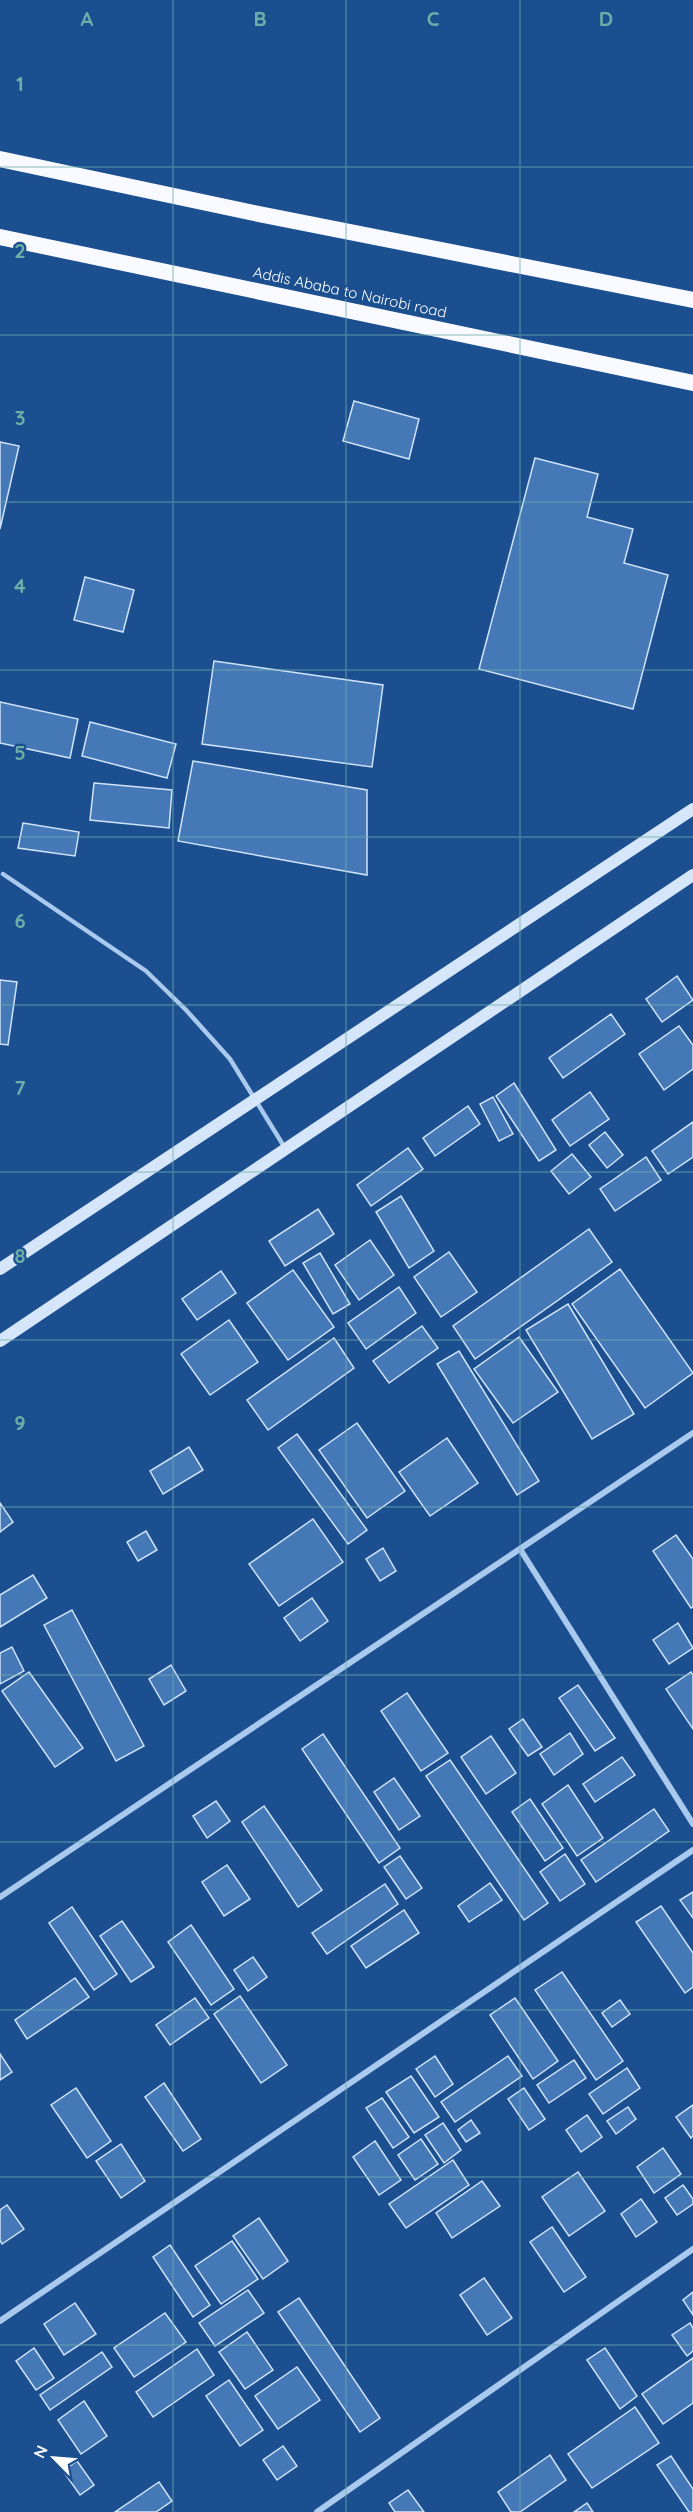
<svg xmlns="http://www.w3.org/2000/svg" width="693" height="2512" viewBox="0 0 693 2512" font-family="Quicksand,sans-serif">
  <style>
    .building { fill: #4478b7; stroke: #cfe3fa; stroke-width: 1.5 }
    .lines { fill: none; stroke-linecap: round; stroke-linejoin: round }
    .service { stroke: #a9c9ee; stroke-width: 4.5 }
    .minor { stroke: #a9c9ee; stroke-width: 6 }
    .secondary { stroke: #d6e6fa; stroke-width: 12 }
    .trunk { stroke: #f8faff; stroke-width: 16 }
    .grid { fill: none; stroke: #6fada8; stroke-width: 1.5; stroke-opacity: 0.55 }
    .labels { text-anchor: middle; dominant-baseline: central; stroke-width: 4.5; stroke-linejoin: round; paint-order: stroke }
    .street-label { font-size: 15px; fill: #fff; stroke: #1b4f8f }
    .grid-label { font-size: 20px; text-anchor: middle; font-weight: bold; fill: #6fada8; stroke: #1b4f8f; stroke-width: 4.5; stroke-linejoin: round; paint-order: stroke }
  </style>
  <rect width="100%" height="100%" fill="#1b4f8f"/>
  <!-- building -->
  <g class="building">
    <path d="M354,401L419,419L409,459L343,441Z"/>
    <path d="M0,442L19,446L0,529Z"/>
    <path d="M535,458L598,474L587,517L633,529L624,563L668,575L633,709L479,669Z"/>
    <path d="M85,577L134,590L123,632L74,620Z"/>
    <path d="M214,661L383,685L372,767L202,744Z"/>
    <path d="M0,702L78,719L70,758L0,743Z"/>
    <path d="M90,722L176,744L167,778L82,756Z"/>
    <path d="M193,761L367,790V875L178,841Z"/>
    <path d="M94,783L172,790L169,828L90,820Z"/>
    <path d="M23,823L79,832L75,856L18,848Z"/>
    <path d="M677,976L693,1000L662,1022L646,999Z"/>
    <path d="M0,980L17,982L8,1045L0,1044Z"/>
    <path d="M611,1014L625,1034L563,1078L549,1058Z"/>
    <path d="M679,1026L693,1045V1069L664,1090L639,1054Z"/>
    <path d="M514,1083L556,1150L539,1161L496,1096Z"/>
    <path d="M590,1092L609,1119L570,1146L552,1120Z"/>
    <path d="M493,1097L513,1134L499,1141L480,1104Z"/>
    <path d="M468,1106L480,1124L435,1156L423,1138Z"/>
    <path d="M693,1122V1157L668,1174L652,1151Z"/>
    <path d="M605,1132L623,1155L607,1168L589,1145Z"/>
    <path d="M408,1148L423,1169L371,1206L357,1185Z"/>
    <path d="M572,1154L591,1177L569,1194L551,1171Z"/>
    <path d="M646,1157L661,1180L615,1211L600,1189Z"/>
    <path d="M401,1196L434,1251L409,1268L376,1212Z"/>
    <path d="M318,1209L334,1234L285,1266L269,1241Z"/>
    <path d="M589,1229L612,1262L475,1359L453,1326Z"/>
    <path d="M370,1240L394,1275L359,1300L335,1265Z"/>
    <path d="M449,1252L477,1292L441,1317L414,1277Z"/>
    <path d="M320,1253L350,1304L333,1314L303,1263Z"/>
    <path d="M620,1269L693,1373L645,1408L572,1304Z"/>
    <path d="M293,1270L334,1327L288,1360L247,1303Z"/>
    <path d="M221,1271L236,1293L197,1320L182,1299Z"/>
    <path d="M399,1287L416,1313L366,1349L348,1323Z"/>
    <path d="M568,1304L634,1414L592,1439L526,1330Z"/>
    <path d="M229,1320L258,1362L210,1395L181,1354Z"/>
    <path d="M422,1326L438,1348L389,1383L373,1361Z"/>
    <path d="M519,1337L558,1392L513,1423L474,1369Z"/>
    <path d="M334,1338L354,1368L268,1430L247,1400Z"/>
    <path d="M459,1351L539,1481L517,1495L437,1364Z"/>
    <path d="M357,1423L405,1491L367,1518L319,1450Z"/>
    <path d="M297,1434L367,1530L348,1544L278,1448Z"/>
    <path d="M447,1438L478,1483L430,1516L399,1472Z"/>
    <path d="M189,1447L203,1470L163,1494L150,1471Z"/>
    <path d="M0,1503L13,1522L0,1532Z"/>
    <path d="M313,1519L343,1562L279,1606L249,1564Z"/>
    <path d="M146,1531L157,1550L138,1561L127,1542Z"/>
    <path d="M676,1535L693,1559V1607L691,1608L653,1551Z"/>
    <path d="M383,1548L396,1571L380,1581L366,1559Z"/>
    <path d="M33,1575L47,1598L0,1627V1595Z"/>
    <path d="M312,1598L328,1621L300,1641L284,1618Z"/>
    <path d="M72,1610L144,1746L116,1761L44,1625Z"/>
    <path d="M678,1623L693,1648L669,1664L653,1640Z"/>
    <path d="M12,1647L24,1671L0,1684V1653Z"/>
    <path d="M171,1665L186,1691L164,1705L149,1679Z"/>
    <path d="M29,1672L83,1748L55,1767L2,1691Z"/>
    <path d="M691,1672L693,1675V1729L666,1689Z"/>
    <path d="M578,1685L615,1738L595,1751L559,1698Z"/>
    <path d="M407,1693L448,1753L421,1771L381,1711Z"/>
    <path d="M523,1719L542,1747L528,1756L509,1729Z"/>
    <path d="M570,1733L583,1754L554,1775L540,1754Z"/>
    <path d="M323,1734L400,1848L379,1863L302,1749Z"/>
    <path d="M491,1736L516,1773L486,1794L461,1757Z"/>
    <path d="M622,1757L635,1775L595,1802L583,1784Z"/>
    <path d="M450,1760L548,1903L524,1920L426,1776Z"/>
    <path d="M394,1778L420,1816L399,1830L374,1792Z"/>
    <path d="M568,1785L603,1838L577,1856L542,1804Z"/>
    <path d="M530,1799L563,1848L545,1861L512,1812Z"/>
    <path d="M216,1801L230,1821L207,1838L193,1816Z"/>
    <path d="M264,1806L322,1890L298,1907L242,1822Z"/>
    <path d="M654,1809L669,1831L596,1882L581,1860Z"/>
    <path d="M565,1854L585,1884L560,1901L540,1872Z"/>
    <path d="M400,1856L422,1888L406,1899L384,1867Z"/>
    <path d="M227,1865L250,1899L224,1916L202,1882Z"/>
    <path d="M490,1883L502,1900L469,1922L458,1906Z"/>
    <path d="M385,1884L398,1904L327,1954L312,1933Z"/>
    <path d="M693,1892V1918L680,1900Z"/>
    <path d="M661,1906L693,1953V1987L685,1993L636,1922Z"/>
    <path d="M72,1907L117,1974L94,1990L49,1923Z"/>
    <path d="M404,1910L419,1933L366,1968L351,1946Z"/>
    <path d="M122,1921L154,1967L131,1982L100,1936Z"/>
    <path d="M191,1925L234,1989L211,2005L168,1942Z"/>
    <path d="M253,1957L267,1977L248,1991L234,1970Z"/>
    <path d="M562,1972L623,2061L596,2080L535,1990Z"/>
    <path d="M75,1978L89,1997L27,2039L15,2020Z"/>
    <path d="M240,1996L287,2065L261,2083L214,2014Z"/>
    <path d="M195,1998L209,2018L170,2045L156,2025Z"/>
    <path d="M515,1998L558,2061L533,2079L490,2015Z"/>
    <path d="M620,2000L630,2014L612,2027L602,2013Z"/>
    <path d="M0,2054L12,2072L0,2080Z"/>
    <path d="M435,2056L453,2084L435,2097L416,2069Z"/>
    <path d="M508,2056L522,2076L455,2122L441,2102Z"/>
    <path d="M574,2060L586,2078L549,2103L537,2085Z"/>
    <path d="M627,2068L640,2088L603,2114L589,2094Z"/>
    <path d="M411,2076L439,2117L414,2133L386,2092Z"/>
    <path d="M164,2083L201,2139L183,2151L145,2097Z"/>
    <path d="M76,2088L111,2141L87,2158L51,2105Z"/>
    <path d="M524,2088L545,2119L529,2130L508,2099Z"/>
    <path d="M382,2098L409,2137L393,2148L366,2108Z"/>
    <path d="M693,2105V2136L691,2138L676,2117Z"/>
    <path d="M628,2107L636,2119L616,2134L607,2121Z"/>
    <path d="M587,2115L602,2137L581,2152L566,2130Z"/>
    <path d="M471,2120L480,2133L466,2142L458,2130Z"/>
    <path d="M443,2123L461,2150L444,2163L425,2135Z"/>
    <path d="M421,2139L438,2164L415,2180L398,2155Z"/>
    <path d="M375,2141L401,2180L379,2195L353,2157Z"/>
    <path d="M121,2144L145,2181L121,2198L96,2161Z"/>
    <path d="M663,2148L681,2174L654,2193L637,2167Z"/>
    <path d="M453,2160L469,2185L406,2228L389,2204Z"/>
    <path d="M578,2172L605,2211L569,2236L542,2197Z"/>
    <path d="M482,2181L500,2206L452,2238L436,2213Z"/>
    <path d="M683,2185L693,2199V2204L677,2215L665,2198Z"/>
    <path d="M641,2199L657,2222L636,2237L621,2214Z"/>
    <path d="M7,2205L24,2229L2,2244L0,2240V2210Z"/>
    <path d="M259,2218L288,2261L263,2279L233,2236Z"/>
    <path d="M552,2227L586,2277L564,2292L530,2242Z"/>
    <path d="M232,2241L258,2279L221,2304L195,2266Z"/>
    <path d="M170,2245L210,2305L193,2317L153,2257Z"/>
    <path d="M484,2278L512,2318L487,2335L460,2295Z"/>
    <path d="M248,2290L264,2313L215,2346L199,2323Z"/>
    <path d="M693,2292V2315L683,2300Z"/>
    <path d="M299,2298L380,2418L360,2432L278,2312Z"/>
    <path d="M75,2303L96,2334L64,2355L44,2324Z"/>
    <path d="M165,2313L186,2342L134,2377L114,2348Z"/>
    <path d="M690,2323L693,2328V2351L687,2356L672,2335Z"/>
    <path d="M247,2332L273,2370L245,2389L219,2352Z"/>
    <path d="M34,2348L54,2378L36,2390L16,2361Z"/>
    <path d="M605,2348L637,2396L620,2409L587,2360Z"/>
    <path d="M197,2349L214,2375L153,2417L136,2392Z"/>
    <path d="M102,2352L112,2367L50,2410L40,2395Z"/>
    <path d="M693,2358V2403L663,2424L642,2394Z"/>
    <path d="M297,2367L320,2400L278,2429L255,2396Z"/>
    <path d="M229,2380L263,2430L240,2446L206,2396Z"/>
    <path d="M84,2401L107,2436L81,2454L58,2420Z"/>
    <path d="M635,2407L659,2443L592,2488L568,2454Z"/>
    <path d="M283,2446L297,2466L277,2480L263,2460Z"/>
    <path d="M550,2455L566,2480L520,2512H511L498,2492Z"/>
    <path d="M671,2456L693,2489V2512H689L657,2465Z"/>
    <path d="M77,2461L94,2485L80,2495L63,2471Z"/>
    <path d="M159,2482L172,2501L156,2512H115Z"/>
    <path d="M408,2490L424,2512H395L389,2503Z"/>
    <path d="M587,2503L593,2512H574Z"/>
  </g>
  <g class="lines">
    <!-- service -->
    <path class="service" d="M3,874L146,971L186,1010L230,1059L285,1148"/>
    <!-- minor -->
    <g class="minor">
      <path d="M520,1549L693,1824"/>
      <path d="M0,1897L693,1433"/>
      <path d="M0,2321L693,1850"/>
      <path d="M317,2512L693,2249"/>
    </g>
    <!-- secondary -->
    <g class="secondary">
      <path d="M0,1269L693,809"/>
      <path d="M0,1341L693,875"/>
    </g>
    <!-- trunk -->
    <g class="trunk">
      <path d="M0,159L254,213L693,300"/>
      <path d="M0,237L693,383"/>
    </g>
  </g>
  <!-- grid -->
  <path class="grid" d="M173,0V2512M346,0V2512M520,0V2512M0,167H693M0,335H693M0,502H693M0,670H693M0,837H693M0,1005H693M0,1172H693M0,1340H693M0,1507H693M0,1675H693M0,1842H693M0,2010H693M0,2177H693M0,2345H693"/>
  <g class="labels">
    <!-- street labels -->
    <g class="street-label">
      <text transform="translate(350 292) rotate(12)">Addis Ababa to Nairobi road</text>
    </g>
  </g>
  <g class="grid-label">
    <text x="87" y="26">A</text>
    <text x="260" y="26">B</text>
    <text x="433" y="26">C</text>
    <text x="606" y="26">D</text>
    <text x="20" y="91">1</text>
    <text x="20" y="258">2</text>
    <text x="20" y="425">3</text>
    <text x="20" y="593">4</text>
    <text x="20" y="760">5</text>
    <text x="20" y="928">6</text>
    <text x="20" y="1095">7</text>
    <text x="20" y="1263">8</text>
    <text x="20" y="1430">9</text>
  </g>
  <!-- north arrow -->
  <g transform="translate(54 2458) rotate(295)" stroke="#1b4f8f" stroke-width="4.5" paint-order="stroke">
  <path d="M0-4.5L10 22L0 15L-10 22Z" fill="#ffffff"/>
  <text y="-9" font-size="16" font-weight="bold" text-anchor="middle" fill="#ffffff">N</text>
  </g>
</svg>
